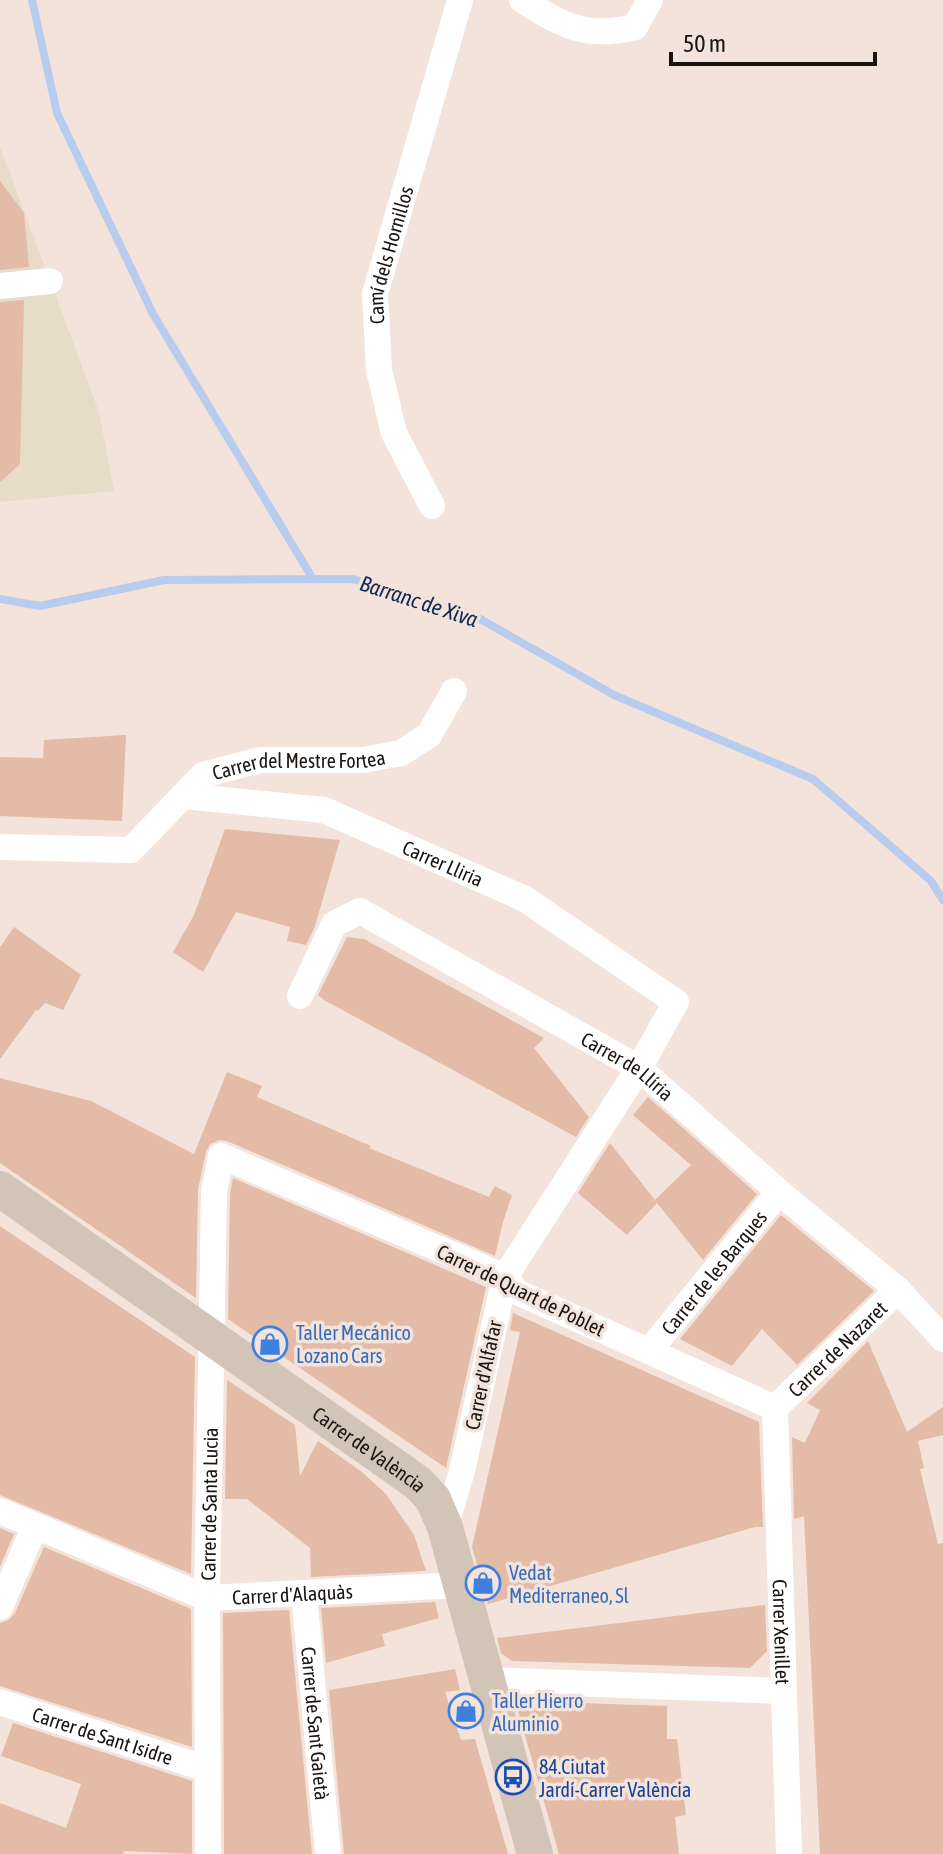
<svg xmlns="http://www.w3.org/2000/svg" width="943" height="1854" viewBox="0 0 943 1854" font-family="'Asap Condensed',sans-serif">
  <style>
    .industrial { fill: #e6dcc7 }
    .lines { fill: none; stroke-linecap: round; stroke-linejoin: round }
    .stream { stroke: #b7ccef; stroke-width: 8 }
    .building { fill: #e3bba6 }
    .street { stroke: #fff; stroke-width: 26 }
    .secondary { stroke: #d2c4b6; stroke-width: 36 }
    .labels { text-anchor: middle; dominant-baseline: central; stroke-width: 7; stroke-linejoin: round; paint-order: stroke }
    .street-label { font-size: 20px; fill: #1a1512; stroke: #f3e3db }
    .shop-label { font-size: 20px; fill: #366cbe; stroke: #f3e3db; text-anchor: start }
    .transit-label { font-size: 20px; fill: #164399; stroke: #f3e3db; text-anchor: start }
    .water-label { font-size: 22px; font-style: italic; fill: #112853; stroke: #f3e3db }
  </style>
  <rect width="100%" height="100%" fill="#f3e3db"/>
  <!-- industrial -->
  <path class="industrial" d="M0,147L99,412L114,491L0,502Z"/>
  <g class="lines">
    <!-- stream -->
    <g class="stream">
      <path d="M32,0L57,113L153,314L313,579"/>
      <path d="M0,599L40,606L164,580L353,579L475,616L614,695L813,779L931,881L943,900"/>
    </g>
  </g>
  <!-- building -->
  <g class="building">
    <path d="M0,181L24,213L29,267L0,270Z"/>
    <path d="M24,300L20,464L0,482V302Z"/>
    <path d="M126,735L122,821L0,816V757L43,758L44,740Z"/>
    <path d="M225,829L340,840L314,929L306,945L287,941L290,927L236,912L203,972L173,952L194,915Z"/>
    <path d="M14,927L81,975L63,1010L45,1003L38,1011L36,1010L0,1059V947Z"/>
    <path d="M347,937L364,939L544,1038L534,1048L589,1117L576,1137L324,1000L318,995Z"/>
    <path d="M227,1072L262,1086L257,1097L371,1146L369,1148L489,1197L495,1186L512,1195L503,1222L495,1256L227,1141L219,1140L210,1144L206,1152L198,1189L196,1298L0,1163V1078L91,1101L194,1154Z"/>
    <path d="M648,1097L757,1194L703,1260L657,1203L627,1235L578,1193L610,1143L655,1200L691,1165L633,1115Z"/>
    <path d="M233,1178L486,1287L446,1468L228,1319L230,1194Z"/>
    <path d="M781,1215L874,1291L797,1365L762,1329L732,1366L680,1339Z"/>
    <path d="M0,1226L195,1357L191,1574L0,1495Z"/>
    <path d="M513,1313L759,1422L763,1527H755L488,1604L472,1547L520,1332L510,1330Z"/>
    <path d="M868,1341L907,1432L943,1407V1435L918,1441L924,1468L920,1469L938,1544L943,1543V1854H820L804,1516L794,1519L792,1437L805,1443L820,1410L807,1403Z"/>
    <path d="M227,1380L295,1425L300,1476L318,1441L362,1472L386,1494L414,1535L426,1571L311,1577L310,1548L247,1499H225Z"/>
    <path d="M0,1528L14,1534L0,1567Z"/>
    <path d="M44,1547L191,1609L192,1747L0,1686V1623L9,1620L15,1613Z"/>
    <path d="M435,1602L439,1618L382,1634L385,1646L326,1663L321,1608Z"/>
    <path d="M765,1605L767,1651L750,1668L512,1661L501,1653L497,1638Z"/>
    <path d="M289,1610L312,1854H224L223,1613Z"/>
    <path d="M455,1669L460,1690L445,1692L461,1740L475,1739L508,1854H344L329,1690Z"/>
    <path d="M525,1701L667,1706V1739H677L686,1815L675,1817L679,1854H559L518,1711Z"/>
    <path d="M13,1723L192,1781V1854L124,1851L123,1854H0V1803L66,1828L81,1784L1,1756Z"/>
  </g>
  <g class="lines">
    <!-- street -->
    <g class="street">
      <path d="M522,0C563,26 586,39 635,27L650,0"/>
      <path d="M0,286L50,281"/>
      <path id="s1" d="M432,506L394,433L379,370L375,294L460,0"/>
      <path id="s2" d="M183,796L324,810L525,899L676,1002L639,1068L505,1277L462,1471L445,1527"/>
      <path id="s3" d="M0,847L131,850L203,775L260,760H364L401,753L429,735L454,691"/>
      <path id="s4" d="M300,996L334,924L360,911L639,1068L779,1192L898,1290L943,1339"/>
      <path id="s5" d="M649,1351L779,1192"/>
      <path id="s6" d="M775,1408L789,1854"/>
      <path id="s7" d="M775,1408L898,1290"/>
      <path id="s8" d="M0,1511L207,1598L459,1585"/>
      <path id="s9" d="M304,1594L328,1854"/>
      <path d="M0,1607L35,1526"/>
      <path d="M487,1680L783,1691"/>
      <path id="s10" d="M0,1702L207,1769"/>
      <path id="s11" d="M208,1854L207,1598L214,1192L221,1156L505,1277L517,1292L775,1408"/>
    </g>
    <!-- secondary -->
    <path class="secondary" id="s12" d="M0,1189L418,1483L433,1499L445,1527L535,1854"/>
  </g>
  <!-- icons -->
  <defs>
    <g id="shop-ring" transform="scale(1.8)"><circle r="9.5" fill="#f3e3db" stroke="#3f7fe0" stroke-width="1.5"/><path d="M-5-2.5h2.3a2.7 3.5 0 0 1 5.4 0H5L5.5 6h-11ZM-1.5-2.5h3a1.5 2.3 0 0 0-3 0Z" fill="#3f7fe0"/></g>
    <g id="bus-ring" transform="scale(1.8)"><circle r="9.5" fill="#f3e3db" stroke="#1a4fb4" stroke-width="1.5"/><path d="M-5-6H5V4H4V6H2V4H-2V6H-4V4H-5ZM-3.5-4V0h7V-4ZM-3.5 1.2v1.5H-2V1.2ZM2 1.2v1.5H3.5V1.2Z" fill="#1a4fb4"/></g>
  </defs>
  <g fill-rule="evenodd">
    <use href="#shop-ring" x="270" y="1344"/>
    <use href="#shop-ring" x="483" y="1583"/>
    <use href="#shop-ring" x="466" y="1711"/>
    <use href="#bus-ring" x="513" y="1777"/>
  </g>
  <g class="labels">
    <!-- street labels -->
    <g class="street-label">
      <text stroke="none"><textPath href="#s1" startOffset="264">Camí dels Hornillos</textPath></text>
      <text stroke="none"><textPath href="#s3" startOffset="332">Carrer del Mestre Fortea</textPath></text>
      <text stroke="none"><textPath href="#s2" startOffset="272">Carrer Lliria</textPath></text>
      <text stroke="none"><textPath href="#s4" startOffset="418">Carrer de Llíria</textPath></text>
      <text stroke="none"><textPath href="#s5" startOffset="102">Carrer de les Barques</textPath></text>
      <text transform="translate(521 1290) rotate(26)">Carrer de Quart de Poblet</text>
      <text stroke="none"><textPath href="#s7" startOffset="86">Carrer de Nazaret</textPath></text>
      <text transform="translate(483 1375) rotate(-78)">Carrer d'Alfafar</text>
      <text stroke="none"><textPath href="#s12" startOffset="452">Carrer de València</textPath></text>
      <text stroke="none"><textPath href="#s11" startOffset="350">Carrer de Santa Lucia</textPath></text>
      <text stroke="none"><textPath href="#s8" startOffset="310">Carrer d'Alaquàs</textPath></text>
      <text stroke="none"><textPath href="#s6" startOffset="224">Carrer Xenillet</textPath></text>
      <text stroke="none"><textPath href="#s9" startOffset="130">Carrer de Sant Gaietà</textPath></text>
      <text stroke="none"><textPath href="#s10" startOffset="108">Carrer de Sant Isidre</textPath></text>
    </g>
    <!-- shop labels -->
    <g class="shop-label">
      <text x="296" y="1332">Taller Mecánico<tspan x="296" dy="23">Lozano Cars</tspan></text>
      <text x="509" y="1572">Vedat<tspan x="509" dy="23">Mediterraneo, Sl</tspan></text>
      <text x="492" y="1700">Taller Hierro<tspan x="492" dy="23">Aluminio</tspan></text>
    </g>
    <!-- transit labels -->
    <g class="transit-label">
      <text x="539" y="1766">84.Ciutat<tspan x="539" dy="23">Jardí-Carrer València</tspan></text>
    </g>
    <!-- water labels -->
    <g class="water-label">
      <text transform="translate(419 601) rotate(18)">Barranc de Xiva</text>
    </g>
  </g>
  <!-- scale -->
  <path d="M671 52v12h204v-12" fill="none" stroke="#1a1512" stroke-width="4"/>
  <text x="683" y="52" font-size="24" fill="#1a1512" stroke="#f3e3db" stroke-width="6" paint-order="stroke">50 m</text>
</svg>
